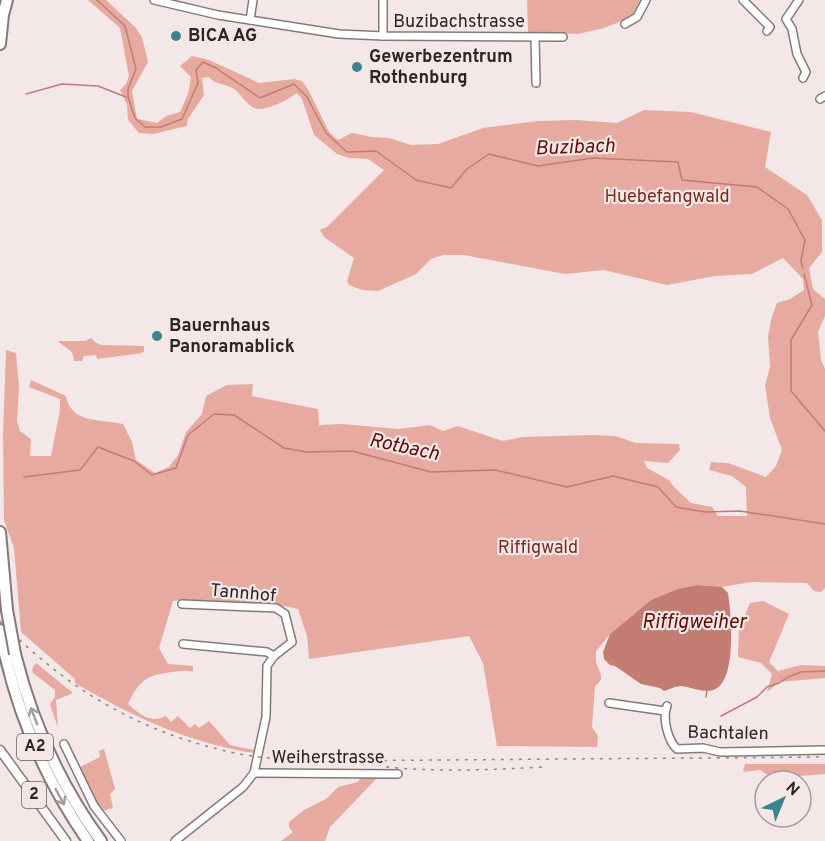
<svg xmlns="http://www.w3.org/2000/svg" width="825" height="841" viewBox="0 0 825 841" font-family="Overpass,sans-serif">
  <style>
    .green { fill: #e6aaa0 }
    .water { fill: #c37c72 }
    .lines { fill: none; stroke-linecap: round; stroke-linejoin: round }
    .stream { stroke: #c37c72; stroke-width: 1.5 }
    .minor-casing { stroke: #847a79; stroke-width: 10 }
    .major-casing { stroke: #847a79; stroke-width: 11 }
    .highway-casing { stroke: #847a79; stroke-width: 14 }
    .minor { stroke: #fff; stroke-width: 7 }
    .major { stroke: #fff; stroke-width: 8 }
    .highway { stroke: #fff; stroke-width: 10 }
    .rail { stroke: #8e8685; stroke-width: 1.5; stroke-dasharray: 3 6; stroke-linecap: butt }
    .highway-bridge-casing { stroke: #847a79; stroke-width: 14; stroke-linecap: butt }
    .highway-bridge { stroke: #fff; stroke-width: 10 }
    .oneway { stroke: #9f9d9d }
    .poi-dot { fill: #3d838e; stroke: #f3e8e7; stroke-width: 2 }
    .labels { text-anchor: middle; dominant-baseline: central; stroke-width: 4.5; stroke-linejoin: round; paint-order: stroke }
    .shield { fill: #f3e8e7; stroke: #66605f; stroke-width: 1.5 }
    .shield-label { font-size: 16px; font-weight: bold; fill: #2a2625 }
    .street-label { font-size: 18px; fill: #2a2625; stroke: #f3e8e7 }
    .poi-label { font-size: 18px; font-weight: bold; fill: #2a2625; stroke: #f3e8e7; text-anchor: start }
    .park-label { font-size: 18px; fill: #7f2a21; stroke: #f3e8e7 }
    .water-label { font-size: 20px; font-style: italic; fill: #630c07; stroke: #f3e8e7 }
  </style>
  <rect width="100%" height="100%" fill="#f3e8e7"/>
  <!-- green -->
  <g class="green">
    <path d="M88,0H106L135,27L142,37L148,62L132,91L137,119L157,123L166,116L180,112L188,94L191,77L180,66L192,56L209,60L259,83L294,79L302,81L309,91L329,132L338,140L352,133L372,137L389,138L411,145L438,144L483,128L538,121L576,120L617,123L644,110L691,112L771,132L765,167L807,195L822,220V252L809,268L813,289L825,299V316L818,332L821,360L825,369V588L821,592L814,591L807,583L751,582L722,587L698,585L651,600L610,634L596,651V662L601,675V680L595,686L592,727L598,736L597,747L497,746L483,663L469,636L309,659L307,636L298,609L285,606L277,607L183,600L173,601L159,648L168,664L193,666V672C186,670 181,671 173,672C147,675 140,679 128,704C140,714 150,724 166,716L171,722L178,716L190,728L195,724L199,728L209,721L230,745L254,750V753C189,743 131,716 75,683V679L21,632L14,548L4,520L3,435L6,350L16,353L19,387L17,421L20,431L31,439L30,456H51L60,410V399L29,387L31,380L66,396C71,424 101,419 123,424L132,442L136,460L155,473L169,467L178,455L186,432L202,414L206,396L227,385L253,384L252,396L318,409L319,425L342,424L398,429L430,425L443,431L458,426L503,441L522,437L590,435L615,436L636,443L679,444L680,450L668,463L644,461L647,468L669,480L675,488L691,503L712,507L718,516H747L746,487L732,476L709,470L711,462L728,463L766,477L776,466L782,450L770,418L765,385L770,367L768,336L772,316L777,303L790,299L804,290L803,279L783,258L752,274L715,276L667,285L604,270L565,274L464,255H443L431,259L416,274L378,291L362,290L349,285L347,281L354,258L324,237L320,230L327,227L384,170L368,159L349,158L337,154L314,135L302,99L297,93C289,99 264,113 254,108C246,104 241,94 234,89C225,83 215,85 209,77L202,78L204,95L188,119L187,126L153,134L139,133L128,120L127,104L120,90L126,84L129,76L120,28Z"/>
    <path d="M527,0H640L632,17L604,28L578,34L528,32Z"/>
    <path d="M91,338L96,343L102,345L144,346V351L142,353L97,359L96,355L84,356L82,361H74C74,348 65,349 58,341H85Z"/>
    <path d="M763,601L789,614L769,662L778,671L801,665L825,666V678L779,682L767,692L772,674L761,663L738,657L739,629L750,603Z"/>
    <path d="M36,663L73,693L56,700L58,728L50,704L55,697V690L33,673L32,669Z"/>
    <path d="M104,749L115,789L110,794L113,808L102,811L98,806L78,768L100,757L99,751Z"/>
    <path d="M745,764H825V774L773,778L760,770L743,772Z"/>
    <path d="M362,775L379,776L330,827L325,841H281L293,832L289,827V822L304,810L326,799L338,787L358,782Z"/>
  </g>
  <!-- water -->
  <path class="water" d="M698,585L722,587L728,593C731,612 738,683 713,690C703,693 691,687 681,686C674,686 669,690 664,691L660,688L641,684L615,666L610,665L604,659L603,652L610,634L651,600L678,589Z"/>
  <g class="lines">
    <!-- stream -->
    <g class="stream">
      <path d="M97,0L125,26L136,69L128,89V97L135,118L145,127H161L182,119L198,83L196,70L203,62L216,68L260,98L294,84L307,97L326,133L347,152L376,151L416,180L451,188L467,169L489,154L538,166L593,158L678,162L682,180L757,187L788,209L805,240L801,261L803,268"/>
      <path d="M26,94L62,84L98,86L126,97"/>
      <path d="M804,274L812,305L791,340V391L825,431"/>
      <path d="M24,477L80,470L98,447L134,461L152,475L176,468L188,435L214,414L234,415L284,448L307,452L352,451L431,472L495,470L567,487L613,476L658,487L676,507L705,512L740,511L825,524"/>
      <path d="M706,697L707,690"/>
      <path d="M721,716L757,697L767,687L779,683L788,677L801,672L825,671"/>
    </g>
    <!-- minor casing -->
    <g class="minor-casing">
      <g id="minor">
        <path d="M154,0L218,15L339,34L383,36L563,37"/>
        <path d="M743,0L770,27L767,31"/>
        <path d="M799,0L786,19L792,29L797,54L806,72L803,78"/>
        <path d="M250,20L253,0"/>
        <path d="M625,24L637,17L646,0"/>
        <path d="M383,36V0"/>
        <path d="M535,38L536,83"/>
        <path d="M820,99L825,96"/>
        <path d="M183,644L267,652L274,656"/>
        <path d="M609,703L665,711"/>
        <path d="M667,706C662,718 668,741 677,749L703,748L720,752L825,750"/>
        <path d="M64,744L94,806L121,841"/>
        <path d="M254,773L398,774"/>
        <path d="M175,841L243,787L254,773L266,717L267,666L274,656L292,642L285,614L276,608L182,604"/>
      </g>
    </g>
    <!-- major casing -->
    <g class="major-casing">
      <path id="major" d="M0,750L66,841"/>
    </g>
    <!-- highway casing -->
    <g class="highway-casing">
      <g id="highway">
        <path d="M0,44L3,15L7,0"/>
        <path d="M0,532L7,610"/>
        <path d="M0,630C14,706 44,778 88,841"/>
        <path d="M15,654C32,722 60,785 101,841"/>
      </g>
    </g>
    <!-- minor -->
    <use href="#minor" class="minor"/>
    <!-- major -->
    <use href="#major" class="major"/>
    <!-- highway -->
    <use href="#highway" class="highway"/>
    <!-- rail -->
    <g class="rail">
      <path d="M0,621C63,685 133,729 222,750C251,758 282,759 312,761L825,757"/>
      <path d="M386,767C440,772 488,770 542,767"/>
    </g>
    <!-- highway-bridge casing -->
    <g class="highway-bridge-casing">
      <path id="highway-bridge" d="M7,610L15,654"/>
    </g>
    <!-- highway-bridge -->
    <use href="#highway-bridge" class="highway-bridge"/>
  </g>
  <!-- one-way arrows -->
  <defs><path id="oneway-shaft" d="M-6 0H5M1.5-3L5.5 0L1.5 3" fill="none" stroke-width="1.6" stroke-linecap="round" stroke-linejoin="round" transform="scale(1.5)"/></defs>
  <g class="oneway">
    <use href="#oneway-shaft" transform="translate(34 716) rotate(-111)"/>
    <use href="#oneway-shaft" transform="translate(60 797) rotate(61)"/>
  </g>
  <!-- markers -->
  <g class="poi-dot">
    <circle cx="176" cy="36" r="6"/>
    <circle cx="357" cy="67" r="6"/>
    <circle cx="157" cy="336" r="6"/>
  </g>
  <g class="labels">
    <!-- shield labels -->
    <g class="shield">
      <rect x="17" y="734" width="36" height="26" rx="4.5"/>
      <rect x="22" y="782" width="24" height="26" rx="4.5"/>
    </g>
    <g class="shield-label">
      <text x="35" y="747">A2</text>
      <text x="34" y="795">2</text>
    </g>
    <!-- street labels -->
    <g class="street-label">
      <text x="459" y="22">Buzibachstrasse</text>
      <text transform="translate(243 594) rotate(5)">Tannhof</text>
      <text transform="translate(728 734) rotate(1)">Bachtalen</text>
      <text x="328" y="758">Weiherstrasse</text>
    </g>
    <!-- poi labels -->
    <g class="poi-label">
      <text x="188" y="36">BICA AG</text>
      <text x="369" y="57">Gewerbezentrum<tspan x="369" dy="21">Rothenburg</tspan></text>
      <text x="169" y="326">Bauernhaus<tspan x="169" dy="21">Panoramablick</tspan></text>
    </g>
    <!-- park labels -->
    <g class="park-label">
      <text x="667" y="197">Huebefangwald</text>
      <text x="538" y="548">Riffigwald</text>
    </g>
    <!-- water labels -->
    <g class="water-label">
      <text transform="translate(575 148) rotate(-2)">Buzibach</text>
      <text transform="translate(404 448) rotate(12)">Rotbach</text>
      <text x="694" y="623">Riffigweiher</text>
    </g>
  </g>
  <!-- north arrow -->
  <g transform="translate(783 799) rotate(43)"><circle r="28" fill="#f3e8e7" stroke="#a39a99" stroke-width="1.5"/>
  <path d="M0-4.5L10 22L0 15L-10 22Z" fill="#3d838e"/>
  <text y="-9" font-size="16" font-weight="bold" text-anchor="middle" fill="#2a2625">N</text>
  </g>
</svg>
